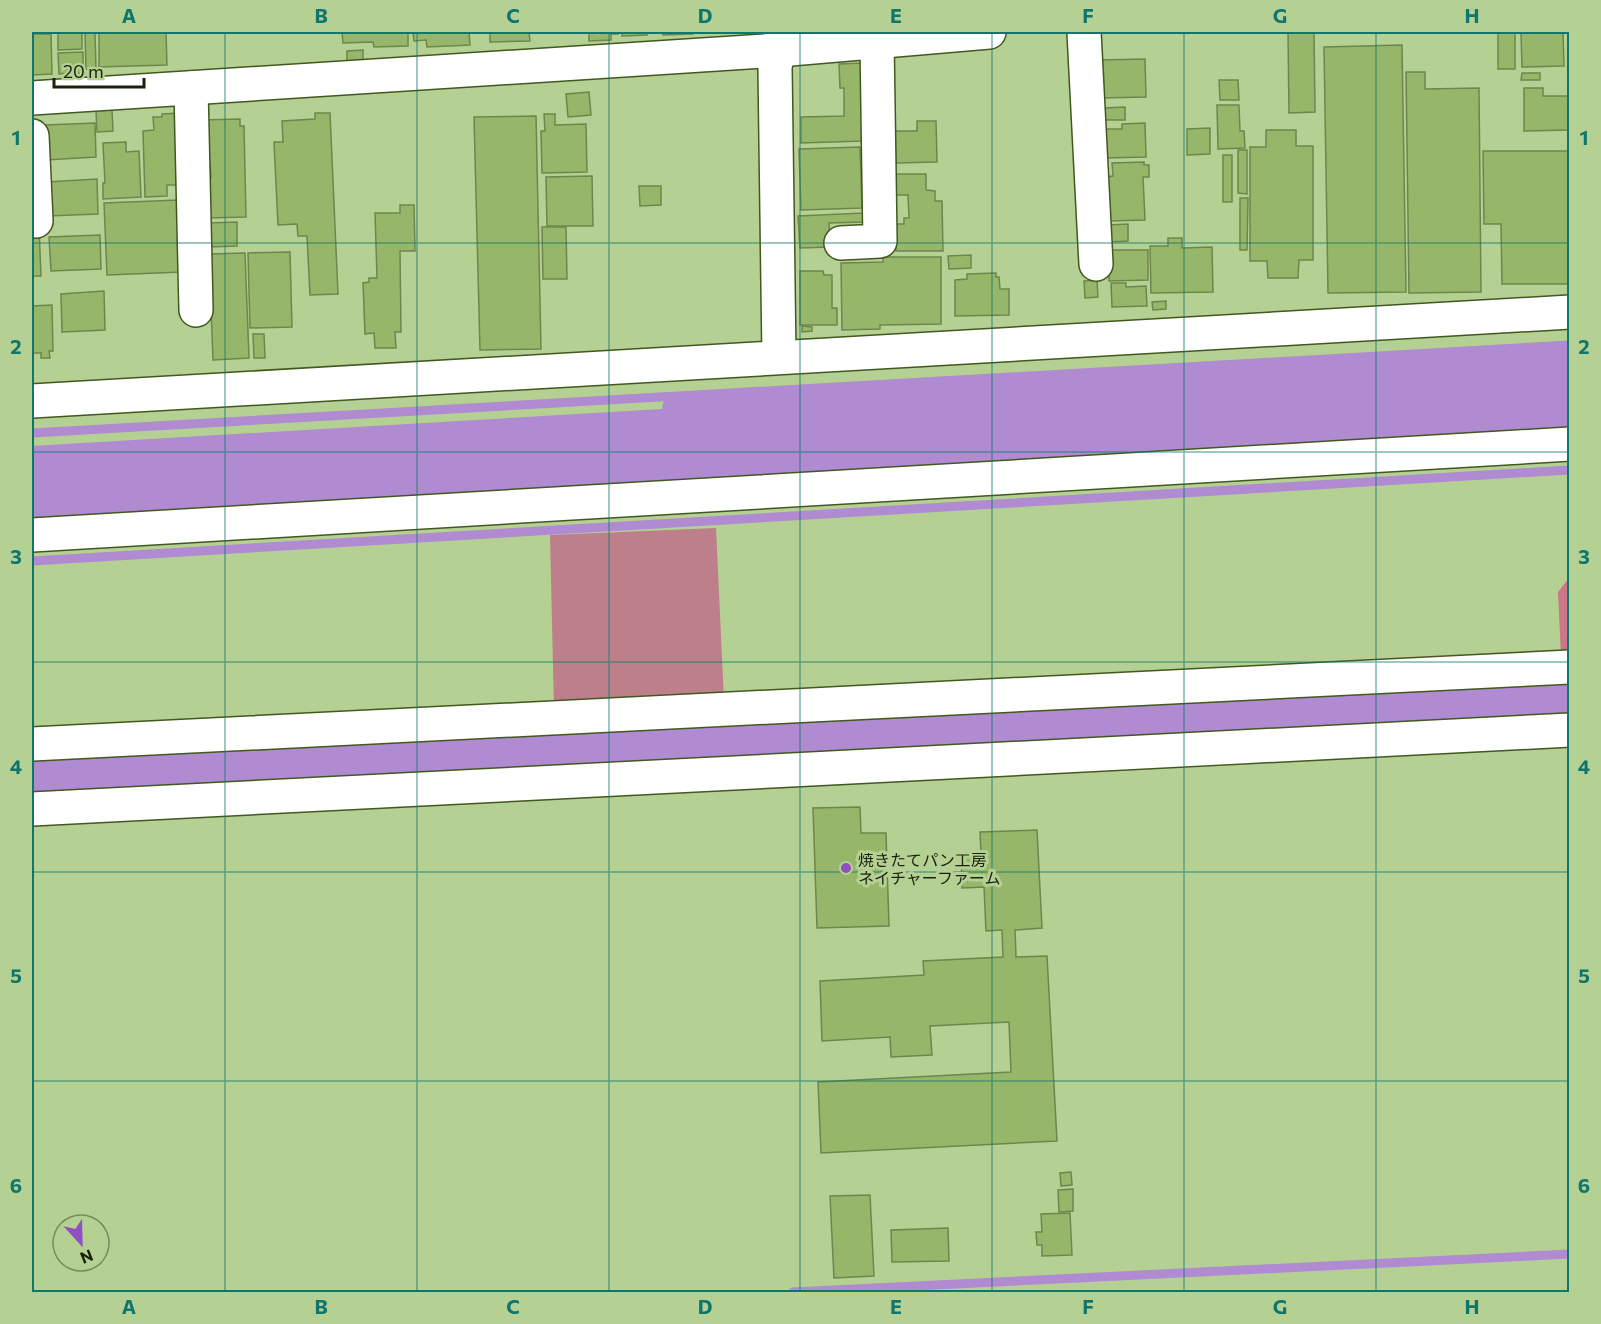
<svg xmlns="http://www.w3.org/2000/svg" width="1601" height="1324" viewBox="0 0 1601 1324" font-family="Commissioner,'Noto Sans JP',sans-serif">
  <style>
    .green { fill: #bd808b }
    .forest { fill: #cd7688 }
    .water { fill: #b08bd2 }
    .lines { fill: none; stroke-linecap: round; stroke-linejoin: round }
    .stream { stroke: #b08bd2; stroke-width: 9 }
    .river { stroke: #b08bd2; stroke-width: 54 }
    .building { fill: #96b76a; stroke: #6e864c; stroke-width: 1.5 }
    .minor-casing { stroke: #42581f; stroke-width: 36 }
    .minor { stroke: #fff; stroke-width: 33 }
    .grid { fill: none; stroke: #0f766e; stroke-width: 1.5; stroke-opacity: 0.55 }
    .poi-dot { fill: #914fc4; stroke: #b5d093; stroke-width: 2 }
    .labels { text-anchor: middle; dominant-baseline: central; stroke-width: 6; stroke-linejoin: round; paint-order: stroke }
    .poi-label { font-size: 16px; fill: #19220b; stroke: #b5d093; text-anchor: start }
    .neatline { fill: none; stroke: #0f766e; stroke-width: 2 }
    .grid-label { font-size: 20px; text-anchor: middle; font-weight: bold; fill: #0f766e }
  </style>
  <rect width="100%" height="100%" fill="#b5d093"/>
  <!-- green -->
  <path class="green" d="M716,528L724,701L554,711L550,535Z"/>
  <!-- forest -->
  <path class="forest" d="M1569,578V657H1561L1558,592Z"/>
  <!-- water -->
  <path class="water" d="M1569,348V430L32,521V446L662,409L664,399Z"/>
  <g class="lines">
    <!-- stream -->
    <g class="stream">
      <path d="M32,433L1570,345"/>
      <path d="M32,561L1570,470"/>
      <path d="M793,1292L1570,1254"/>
    </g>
    <!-- river -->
    <path class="river" d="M32,773L1570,692"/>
  </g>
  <!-- building -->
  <g class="building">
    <path d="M58,32H82V49L58,50Z"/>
    <path d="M85,32H95L96,69H86Z"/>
    <path d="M99,32H166L167,65L99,67Z"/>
    <path d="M342,32H408V46L374,47L373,42L343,43Z"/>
    <path d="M413,32H469L470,45L427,47L426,40L414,41Z"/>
    <path d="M490,32H529L530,41L490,42Z"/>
    <path d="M589,32H618V34H611V40L589,41Z"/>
    <path d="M622,32H646L647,35L622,36Z"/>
    <path d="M663,32H693V34L663,35Z"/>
    <path d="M1288,32H1314L1315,112L1289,113Z"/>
    <rect x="1498" y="32" width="17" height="37"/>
    <path d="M1563,32L1564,66L1522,67L1521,33Z"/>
    <path d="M32,34H51L52,74L32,75Z"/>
    <path d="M1402,45L1406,292L1328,293L1324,47Z"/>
    <path d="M363,50V61L347,62V51Z"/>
    <path d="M83,52V73L59,74L58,53Z"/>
    <path d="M1145,59L1146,97L1101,98L1100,60Z"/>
    <path d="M864,63L863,141L801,143V117L844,116V88H840L839,64Z"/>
    <path d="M1406,72H1425V89L1479,88L1481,292L1409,293Z"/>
    <path d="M1522,73H1540V80H1521Z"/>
    <path d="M1219,80H1238L1239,100H1220Z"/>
    <path d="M1524,88H1543V96H1570V130L1524,131Z"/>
    <path d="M589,92L591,115L568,117L566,94Z"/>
    <path d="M1217,105H1239L1240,131H1244L1245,148L1218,149Z"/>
    <path d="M1125,107V120H1105L1104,108Z"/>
    <path d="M112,109L113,131L97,132L96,110Z"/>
    <path d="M180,113L182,185H167V196L145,197L143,131L154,130L153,117H162V114Z"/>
    <path d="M315,113H330L338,294L310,295L307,236H298L297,224L278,225L274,142H283L282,121L315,119Z"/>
    <path d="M544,114H555V125L586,124L587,172L542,173L541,131H545Z"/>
    <path d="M536,116L541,349L480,350L474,117Z"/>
    <path d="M240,119V126H244L246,217L207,218L206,178H211L210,162H203L202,120Z"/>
    <path d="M917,121H936L937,162L896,163L895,131H917Z"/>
    <path d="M95,123L96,157L46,160L45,125Z"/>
    <path d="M1145,123L1146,157L1105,158L1104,129H1122V124Z"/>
    <path d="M1210,128V154L1187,155V129Z"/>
    <path d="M1266,130H1296V146H1313V260H1299L1298,278H1268L1267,261H1250V147H1266Z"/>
    <path d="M126,142V152L139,151L141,197L103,199V183H105L103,143Z"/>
    <path d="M860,147L862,208L801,210L799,149Z"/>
    <path d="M1238,150H1247V194L1238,193Z"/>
    <path d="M1483,151H1570V284H1502L1501,224H1484Z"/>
    <rect x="1223" y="155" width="9" height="47"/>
    <path d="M1144,162V165H1149V177H1143L1145,220L1108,221L1107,177L1113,176L1112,163Z"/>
    <path d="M895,174H926V190L935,191V201H942L943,251H896L895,224H904V218H909L908,195H896Z"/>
    <path d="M592,176L593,226H547L546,177Z"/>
    <path d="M97,179L98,214L48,216L47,182Z"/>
    <path d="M639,186H661V205L640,206Z"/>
    <path d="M1240,198H1248L1247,250H1240Z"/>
    <path d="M179,200L182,272L107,275L104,203Z"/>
    <path d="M400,205H414L415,251H400L401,332H395L396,348H375L374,333L365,334L363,283L369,282V278H377L375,213H400Z"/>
    <path d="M864,213L865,222L829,223L830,247L800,248L798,216Z"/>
    <path d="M237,222V246L209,247L208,223Z"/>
    <path d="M1128,224V241L1110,242L1109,225Z"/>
    <path d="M32,227H39L41,276H32Z"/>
    <path d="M542,227H566L567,279H543Z"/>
    <path d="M100,235L101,269L51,271L49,237Z"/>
    <path d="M1168,238H1182V248L1212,247L1213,292L1151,293L1150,246H1168Z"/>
    <path d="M1109,250H1148V280L1109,281Z"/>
    <path d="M290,252L292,327L250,328L248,253Z"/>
    <path d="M245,253L249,358L213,360L209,254Z"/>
    <path d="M971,255V268L949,269L948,256Z"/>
    <path d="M883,257H941V324L880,325V329L842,330L841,263L883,262Z"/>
    <path d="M800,271H823L824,275H832V308H837V325H800Z"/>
    <path d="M996,273V277H999L1000,289H1009V315L955,316V280L967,279V274Z"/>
    <path d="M1097,280L1098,297L1085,298L1084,281Z"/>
    <path d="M1111,283H1126V287L1146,286L1147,306L1112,307Z"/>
    <path d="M104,291L105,330L62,332L61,294Z"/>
    <path d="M1166,301V309L1153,310L1152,302Z"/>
    <path d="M52,305L53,351H49L50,358H41V353H32V306Z"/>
    <path d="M802,326L812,327V331L802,332Z"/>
    <path d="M253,334H264L265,358H254Z"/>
    <path d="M860,807L861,833H886L889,926L817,928L813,808Z"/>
    <path d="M1037,830L1042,928L1015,930L1016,957L1047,956L1057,1141L821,1153L818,1082L1011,1072L1009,1022L930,1026L932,1055L891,1057L890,1037L822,1041L820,981L924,975L923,961L1003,957L1002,930L986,931L984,887L962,888L961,855L981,854L980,832Z"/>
    <path d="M1071,1172L1072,1185L1061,1186L1060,1173Z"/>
    <path d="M1073,1189V1211L1059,1212L1058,1190Z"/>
    <path d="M870,1195L874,1276L834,1278L830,1196Z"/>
    <path d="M1070,1213L1072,1255L1042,1256V1245H1037L1036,1232H1042L1041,1214Z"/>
    <path d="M948,1228L949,1261L892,1262L891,1230Z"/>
  </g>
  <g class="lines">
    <!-- minor casing -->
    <g class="minor-casing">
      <g id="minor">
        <path d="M1084,32L1096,264"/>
        <path d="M191,88L196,310"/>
        <path d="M32,98L779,50L989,32"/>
        <path d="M32,136L36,221"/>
        <path d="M841,243L880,241L877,41"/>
        <path d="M779,357L775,67L782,32"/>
        <path d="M32,401L1570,312"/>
        <path d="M32,535L1570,444"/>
        <path d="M32,744L1570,667"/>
        <path d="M32,809L1570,730"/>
      </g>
    </g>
    <!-- minor -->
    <use href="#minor" class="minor"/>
  </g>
  <!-- grid -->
  <path class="grid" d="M225,32V1292M417,32V1292M609,32V1292M800,32V1292M992,32V1292M1184,32V1292M1376,32V1292M32,243H1570M32,452H1570M32,662H1570M32,872H1570M32,1081H1570"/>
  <!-- markers -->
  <circle class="poi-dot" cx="846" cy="868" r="6"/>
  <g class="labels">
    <!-- poi labels -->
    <g class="poi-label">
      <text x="858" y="859">焼きたてパン工房<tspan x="858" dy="18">ネイチャーファーム</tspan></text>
    </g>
  </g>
  <!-- border -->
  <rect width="1601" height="1324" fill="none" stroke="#b5d093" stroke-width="66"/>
  <!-- north arrow -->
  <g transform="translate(81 1243) rotate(158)"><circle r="28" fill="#b5d093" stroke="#778a5d" stroke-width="1.5"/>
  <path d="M0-4.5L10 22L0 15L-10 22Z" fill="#914fc4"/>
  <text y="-9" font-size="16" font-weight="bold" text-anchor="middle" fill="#19220b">N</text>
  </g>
  <!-- scale -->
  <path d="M54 78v9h90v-9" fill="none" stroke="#19220b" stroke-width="3"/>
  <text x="63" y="78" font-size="18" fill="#19220b" stroke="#b5d093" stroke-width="4.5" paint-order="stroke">20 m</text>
  <rect x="33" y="33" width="1535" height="1258" class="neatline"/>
  <g class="grid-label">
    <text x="129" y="23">A</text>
    <text x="321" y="23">B</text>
    <text x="513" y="23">C</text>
    <text x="705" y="23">D</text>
    <text x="896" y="23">E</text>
    <text x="1088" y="23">F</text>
    <text x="1280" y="23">G</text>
    <text x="1472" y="23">H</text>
    <text x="16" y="145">1</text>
    <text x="1584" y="145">1</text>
    <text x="16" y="354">2</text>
    <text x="1584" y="354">2</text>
    <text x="16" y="564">3</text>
    <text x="1584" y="564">3</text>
    <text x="16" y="774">4</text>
    <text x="1584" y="774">4</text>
    <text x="16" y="983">5</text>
    <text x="1584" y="983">5</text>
    <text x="16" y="1193">6</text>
    <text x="1584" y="1193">6</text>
    <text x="129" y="1314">A</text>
    <text x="321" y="1314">B</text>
    <text x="513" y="1314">C</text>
    <text x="705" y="1314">D</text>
    <text x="896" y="1314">E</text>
    <text x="1088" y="1314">F</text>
    <text x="1280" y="1314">G</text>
    <text x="1472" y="1314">H</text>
  </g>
</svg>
